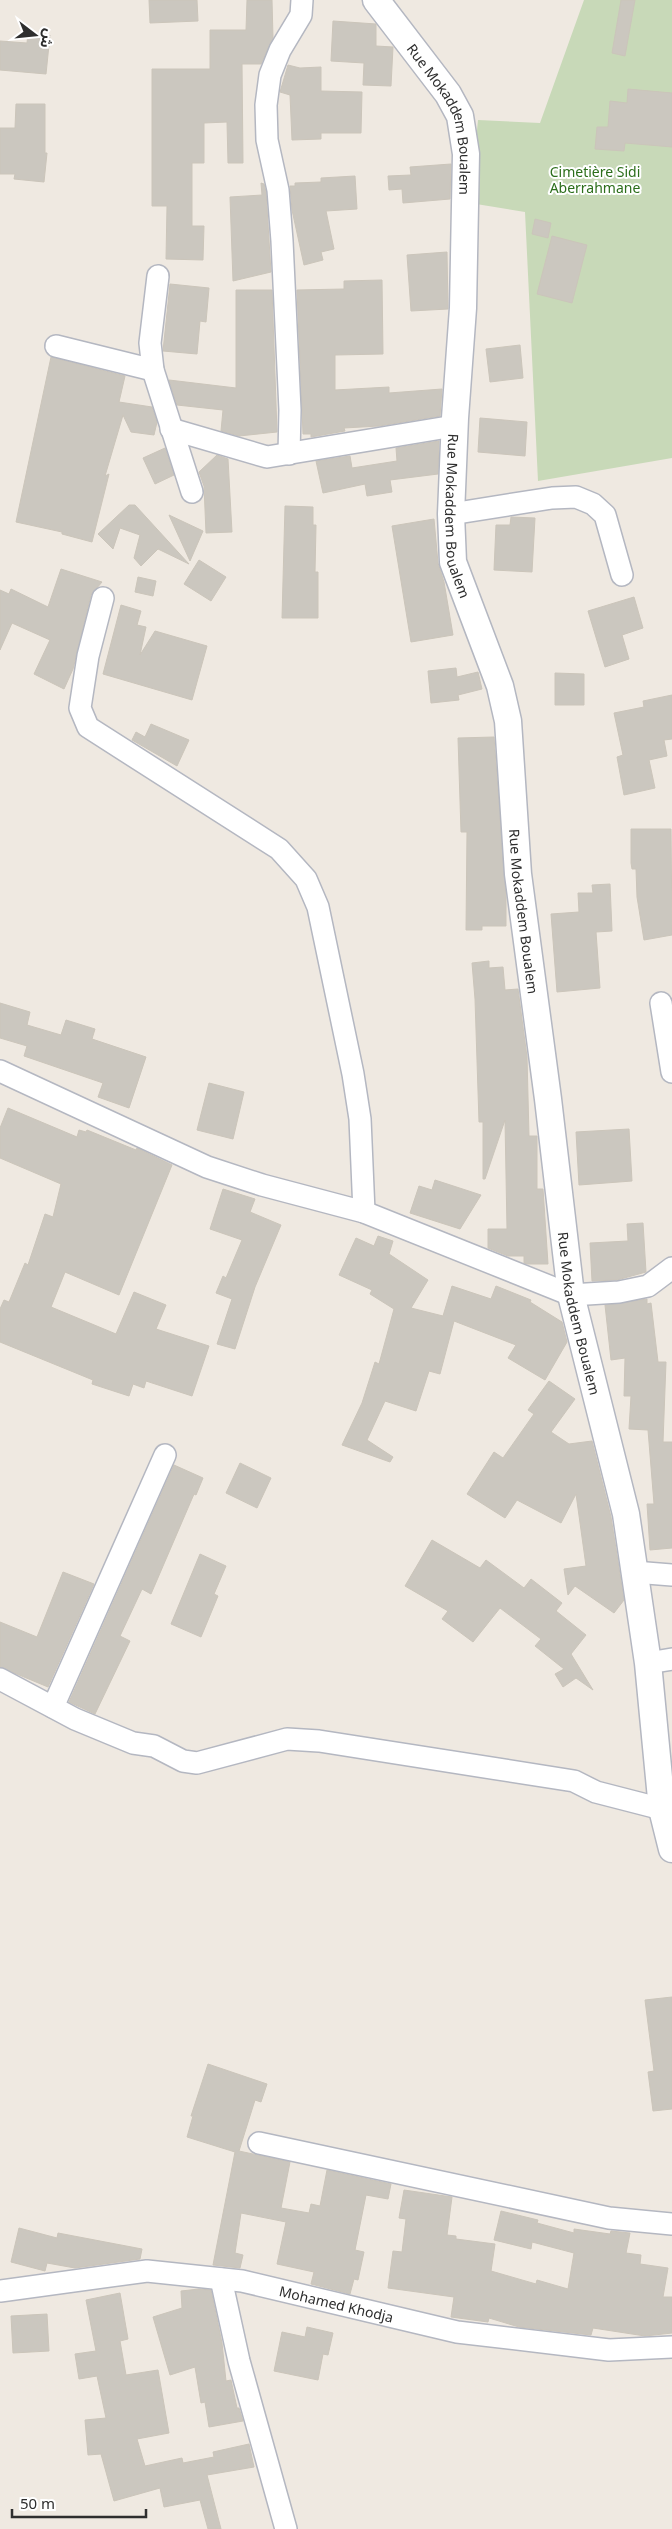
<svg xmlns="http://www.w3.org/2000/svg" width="672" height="2529" viewBox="0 0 672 2529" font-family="'Noto Sans','Noto Sans Arabic',sans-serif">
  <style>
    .cemetery { fill: #c8d9b8 }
    .building { fill: #cbc7bf; stroke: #cbc5ba }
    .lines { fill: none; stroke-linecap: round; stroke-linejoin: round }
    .minor-casing { stroke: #b4b7c1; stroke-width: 24 }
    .tertiary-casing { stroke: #b4b7c1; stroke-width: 29 }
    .minor { stroke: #fff; stroke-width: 21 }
    .tertiary { stroke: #fff; stroke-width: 26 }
    .labels { text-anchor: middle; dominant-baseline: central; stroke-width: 4; stroke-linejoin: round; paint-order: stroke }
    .street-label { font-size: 14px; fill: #2e2e2e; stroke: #fff }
    .park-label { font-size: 14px; fill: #2c6e1b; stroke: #fff }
  </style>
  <rect width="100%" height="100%" fill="#efe9e1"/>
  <!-- cemetery -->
  <path class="cemetery" d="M584,0H672V458L538,481L525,212L470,203L478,120L540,123Z"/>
  <!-- building -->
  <g class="building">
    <path d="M149,0H197L198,21L150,23Z"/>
    <path d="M247,0H272L273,38L261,64H242L243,163H228L227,122L204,123V163H192V226H204L203,260L166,259L167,206H152V69H210V30H246Z"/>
    <path d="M621,0H635L625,56L612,53Z"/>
    <path d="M333,21L376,24V46L393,47L391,86L363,85L364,63L331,61Z"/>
    <path d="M28,33L50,35L46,74L0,70V41L27,43Z"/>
    <path d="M288,65L300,68L321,67V91L362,92L361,133H321V139L292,140L290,95L280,92Z"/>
    <path d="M628,89L672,93V147L625,143L624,151L595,149L597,127H608L610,101L627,103Z"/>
    <path d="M16,104H45V153H47L44,182L14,179L15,174H0V128H15Z"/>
    <path d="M451,164L450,199L403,203L402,189L389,190L388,176L411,175L410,167Z"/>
    <path d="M355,176L357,209L326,211L334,249L321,252L323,260L304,265L292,210L290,186H295V183L321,182V178Z"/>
    <path d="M261,183L264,184L266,192L271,272L233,281L230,197L262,195Z"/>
    <path d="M535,219L551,223L548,238L532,234Z"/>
    <path d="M552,236L587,245L572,303L537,294Z"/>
    <path d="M447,252L448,309L411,311L407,255Z"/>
    <path d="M382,280L383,354L335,355V390L389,387V393L442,389L440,416L379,426L344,428L345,431L311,437V434H303L297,290L344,289V281Z"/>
    <path d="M170,284L209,288L206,322L200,321L197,354L163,351Z"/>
    <path d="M236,290H272L277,432L239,436L221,431L223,410L177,405L169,380L236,388Z"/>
    <path d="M520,345L523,378L490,382L486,349Z"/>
    <path d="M51,357L125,376L119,402L152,407L157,422L154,435L131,432L123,415L105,476L109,474L92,542L62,534V532L16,522Z"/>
    <path d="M480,418L527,422L525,456L478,452Z"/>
    <path d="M439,441L438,474L390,480L392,492L367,496L365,484L323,493L316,461L350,456L352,468L397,461L396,448Z"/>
    <path d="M165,448L174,475L155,484L143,458Z"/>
    <path d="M217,455L228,459L232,532L206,533L204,486L199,472Z"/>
    <path d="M129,505H135L189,564L158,549L141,566L134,558L140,535L120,528L113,549L98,534Z"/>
    <path d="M285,506L313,507V525H316L315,572H318V618H282Z"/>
    <path d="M169,515L203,531L190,561Z"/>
    <path d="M511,517L535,518L532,572L494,570L496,525H510Z"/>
    <path d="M434,519L438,563L444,582L453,635L411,642L392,526Z"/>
    <path d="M199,560L226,577L211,601L184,584Z"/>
    <path d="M61,569L102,582L91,595L73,669L64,689L34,674L50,640L12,623L0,650V590L9,594L11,589L48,607Z"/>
    <path d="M138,577L156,581L153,596L135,592Z"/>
    <path d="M634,597L643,628L622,635L629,659L605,667L588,611Z"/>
    <path d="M121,605L141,611L137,625L146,627L140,655L155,631L207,646L192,700L103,674Z"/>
    <path d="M456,668L457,677L478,672L482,689L458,695L459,700L431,703L428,671Z"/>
    <path d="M555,673L584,674V705H555Z"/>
    <path d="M672,695V739L664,740L667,756L649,760L655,788L624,795L617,757L623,755L614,713L644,707L643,701Z"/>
    <path d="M151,724L189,740L177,766L132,740L136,732L145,737Z"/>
    <path d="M494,737L506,897V926H482V930H466L467,832H461L458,738Z"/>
    <path d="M631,829H671L672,935L644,940L637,897L636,869H632L631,863Z"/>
    <path d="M610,884L612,931L596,932L600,988L557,992L551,914L579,912L578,893H593L592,885Z"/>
    <path d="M489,961V968L503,967L505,990L518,989L527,1057L529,1136H537V1189H543L548,1264H528L524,1263V1256H508L488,1248V1229H507L505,1120L485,1179H483V1122H479L475,999L472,963Z"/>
    <path d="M0,1003L30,1012L27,1025L61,1035L66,1020L95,1029L92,1039L146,1057L129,1108L98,1097L103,1083L24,1056L27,1046L0,1038Z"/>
    <path d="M209,1083L244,1092L233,1139L197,1130Z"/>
    <path d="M8,1108L77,1137L79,1130L86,1132L87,1130L136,1150L137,1148L172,1165L119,1295L65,1272L51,1307L116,1334L134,1292L166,1305L156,1329L209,1346L192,1396L146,1381L144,1388L133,1384L129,1396L92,1384L93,1380L0,1342V1309L4,1300L9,1302L25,1263L28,1265L45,1214L53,1217L61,1184L0,1158V1128Z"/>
    <path d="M629,1129L632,1181L579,1185L576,1132Z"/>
    <path d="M435,1180L481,1195L460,1229L410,1213L419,1186L432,1190Z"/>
    <path d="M223,1189L255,1199L250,1212L281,1225L255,1287L235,1349L217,1344L232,1299L216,1293L223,1276L226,1278L242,1240L210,1229Z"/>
    <path d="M643,1223L646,1272L617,1280L592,1281L590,1243L628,1241L627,1224Z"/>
    <path d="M378,1236L393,1241L389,1254L428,1280L411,1308L443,1316L452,1286L491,1299L496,1286L531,1300L530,1302L562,1322L567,1342L545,1380L508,1358L516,1345L454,1321L440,1374L429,1371L416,1411L385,1401L367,1440L393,1457L390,1462L342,1445L362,1403L375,1362L379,1364L394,1309L370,1294L372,1290L339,1275L356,1238L374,1246Z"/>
    <path d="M647,1299V1304L651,1303L658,1362H666L663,1442H672V1548L650,1550L647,1504H654L648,1430L629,1429L631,1396H624L625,1358L611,1360L605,1305Z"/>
    <path d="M549,1381L575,1399L551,1432L569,1444L592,1441L611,1517L624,1600L614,1613L575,1586L568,1595L564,1569L586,1566L576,1494L561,1523L517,1500L505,1518L467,1494L494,1452L503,1458L534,1414L528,1410Z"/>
    <path d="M240,1463L271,1478L257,1508L226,1493Z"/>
    <path d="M174,1465L203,1478L196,1495L194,1494L151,1594L142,1589L120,1636L130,1641L95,1714L69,1702Z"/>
    <path d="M432,1540L480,1568L486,1560L524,1588L531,1579L562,1603L556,1611L586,1635L571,1654L593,1690L576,1678L563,1687L555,1674L564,1669L535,1646L541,1639L500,1608L473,1642L442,1619L448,1611L405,1586Z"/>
    <path d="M200,1554L226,1566L214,1594L218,1596L201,1637L171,1624Z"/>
    <path d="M63,1572L94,1584L48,1687L0,1667V1622L37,1637Z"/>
    <path d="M672,1997V2109L653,2111L648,2072L654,2071L645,2000Z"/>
    <path d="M208,2064L267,2084L261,2102L255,2100L239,2151L290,2162L281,2208L309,2213L311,2204L320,2206L327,2170L391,2184L388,2199L366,2195L355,2250L364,2252L358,2280L354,2279L350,2294L311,2284L314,2272L277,2264L286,2222L241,2213L235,2253L243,2255L240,2268L213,2265L235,2152L187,2137L193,2116H191Z"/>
    <path d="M404,2190L452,2197L447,2235L456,2236V2239L495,2244L491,2271L536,2284L537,2280L568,2289L574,2253L532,2242L531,2249L494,2240L501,2211L538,2220L537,2223L574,2233V2229L610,2234L611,2231L630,2233L626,2253L641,2255L640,2264L668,2268L663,2297H672V2333L645,2336L593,2328L591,2335L519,2327L489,2318L488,2322L451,2317L454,2297L388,2288L393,2251L402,2252L406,2219L399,2218Z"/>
    <path d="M19,2228L57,2238L58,2233L142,2249L140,2259L75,2268L47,2263L45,2271L11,2262Z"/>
    <path d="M199,2289L211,2290L222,2343L226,2381L231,2380L237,2408H239L243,2421L209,2427L205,2402L201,2403L195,2367L170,2375L153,2317L182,2308L181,2291Z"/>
    <path d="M120,2293L128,2339L120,2341L126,2375L158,2370L169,2433L137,2439L145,2466L182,2458L183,2463L214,2457L213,2452L249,2444L254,2467L207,2475L221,2529H208L200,2500L164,2507L160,2488L114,2501L101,2454L88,2455L85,2420L106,2418L97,2376L79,2379L75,2354L96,2351L86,2300Z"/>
    <path d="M47,2314L49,2351L13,2353L11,2316Z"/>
    <path d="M307,2327L333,2333L328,2355L323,2354L318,2380L274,2371L282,2332L305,2337Z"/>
  </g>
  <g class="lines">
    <!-- minor casing -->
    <g class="minor-casing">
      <g id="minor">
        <path d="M158,276L150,343L153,370L192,492"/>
        <path d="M56,346L153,370"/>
        <path d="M171,429L267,457L454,426"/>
        <path d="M289,454L290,410L282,241L278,190L267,140L266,105L270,75L280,50L301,15L302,0"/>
        <path d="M451,514L552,498L576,497L593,504L605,515L622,575"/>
        <path d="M103,598L88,656L80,708L88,727L279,849L306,879L318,907L353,1074L360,1119L364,1212"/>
        <path d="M661,1003L672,1072"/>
        <path d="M0,1071L207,1167L262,1185L364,1212L571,1295L619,1292L648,1286L672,1268"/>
        <path d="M634,1572L672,1575"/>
        <path d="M648,1663L672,1659"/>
        <path d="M0,1679L75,1719L133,1743L154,1746L183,1761L197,1763L287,1739L319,1741L574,1781L596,1792L662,1809"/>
        <path d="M53,1707L165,1455"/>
        <path d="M259,2143L609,2218L672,2224"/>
        <path d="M221,2279L239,2361L286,2529"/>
        <path id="s1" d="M0,2291L147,2271L242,2281L457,2332L609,2350L672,2347"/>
      </g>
    </g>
    <!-- tertiary casing -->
    <g class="tertiary-casing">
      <g id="tertiary">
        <path id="s2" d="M376,0L448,94L460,116L466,154L463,308L455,418L451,514L453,562L500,686L508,721L518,874L548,1099L571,1295L626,1514L648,1663L662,1809L672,1849"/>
      </g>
    </g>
    <!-- minor -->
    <use href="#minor" class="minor"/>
    <!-- tertiary -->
    <use href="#tertiary" class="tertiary"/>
  </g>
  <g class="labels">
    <!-- street labels -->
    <g class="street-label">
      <text stroke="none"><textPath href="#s2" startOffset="140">Rue Mokaddem Boualem</textPath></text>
      <text stroke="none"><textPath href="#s2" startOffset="545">Rue Mokaddem Boualem</textPath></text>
      <text stroke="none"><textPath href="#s2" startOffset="950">Rue Mokaddem Boualem</textPath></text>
      <text stroke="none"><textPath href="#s2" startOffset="1356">Rue Mokaddem Boualem</textPath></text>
      <text stroke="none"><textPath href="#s1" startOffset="341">Mohamed Khodja</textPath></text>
    </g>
    <!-- park labels -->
    <g class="park-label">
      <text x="595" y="171">Cimetière Sidi<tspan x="595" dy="16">Aberrahmane</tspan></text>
    </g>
  </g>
  <!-- north arrow -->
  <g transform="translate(35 35) rotate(106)" stroke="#ffffff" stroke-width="4" paint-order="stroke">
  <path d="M0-4L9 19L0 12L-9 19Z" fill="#2e2e2e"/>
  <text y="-8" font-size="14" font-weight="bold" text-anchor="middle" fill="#2e2e2e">ش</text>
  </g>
  <!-- scale -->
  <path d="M12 2509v8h134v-8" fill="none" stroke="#2e2e2e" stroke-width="2.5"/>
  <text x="20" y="2509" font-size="15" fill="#2e2e2e" stroke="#ffffff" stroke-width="4" paint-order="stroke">50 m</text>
</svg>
